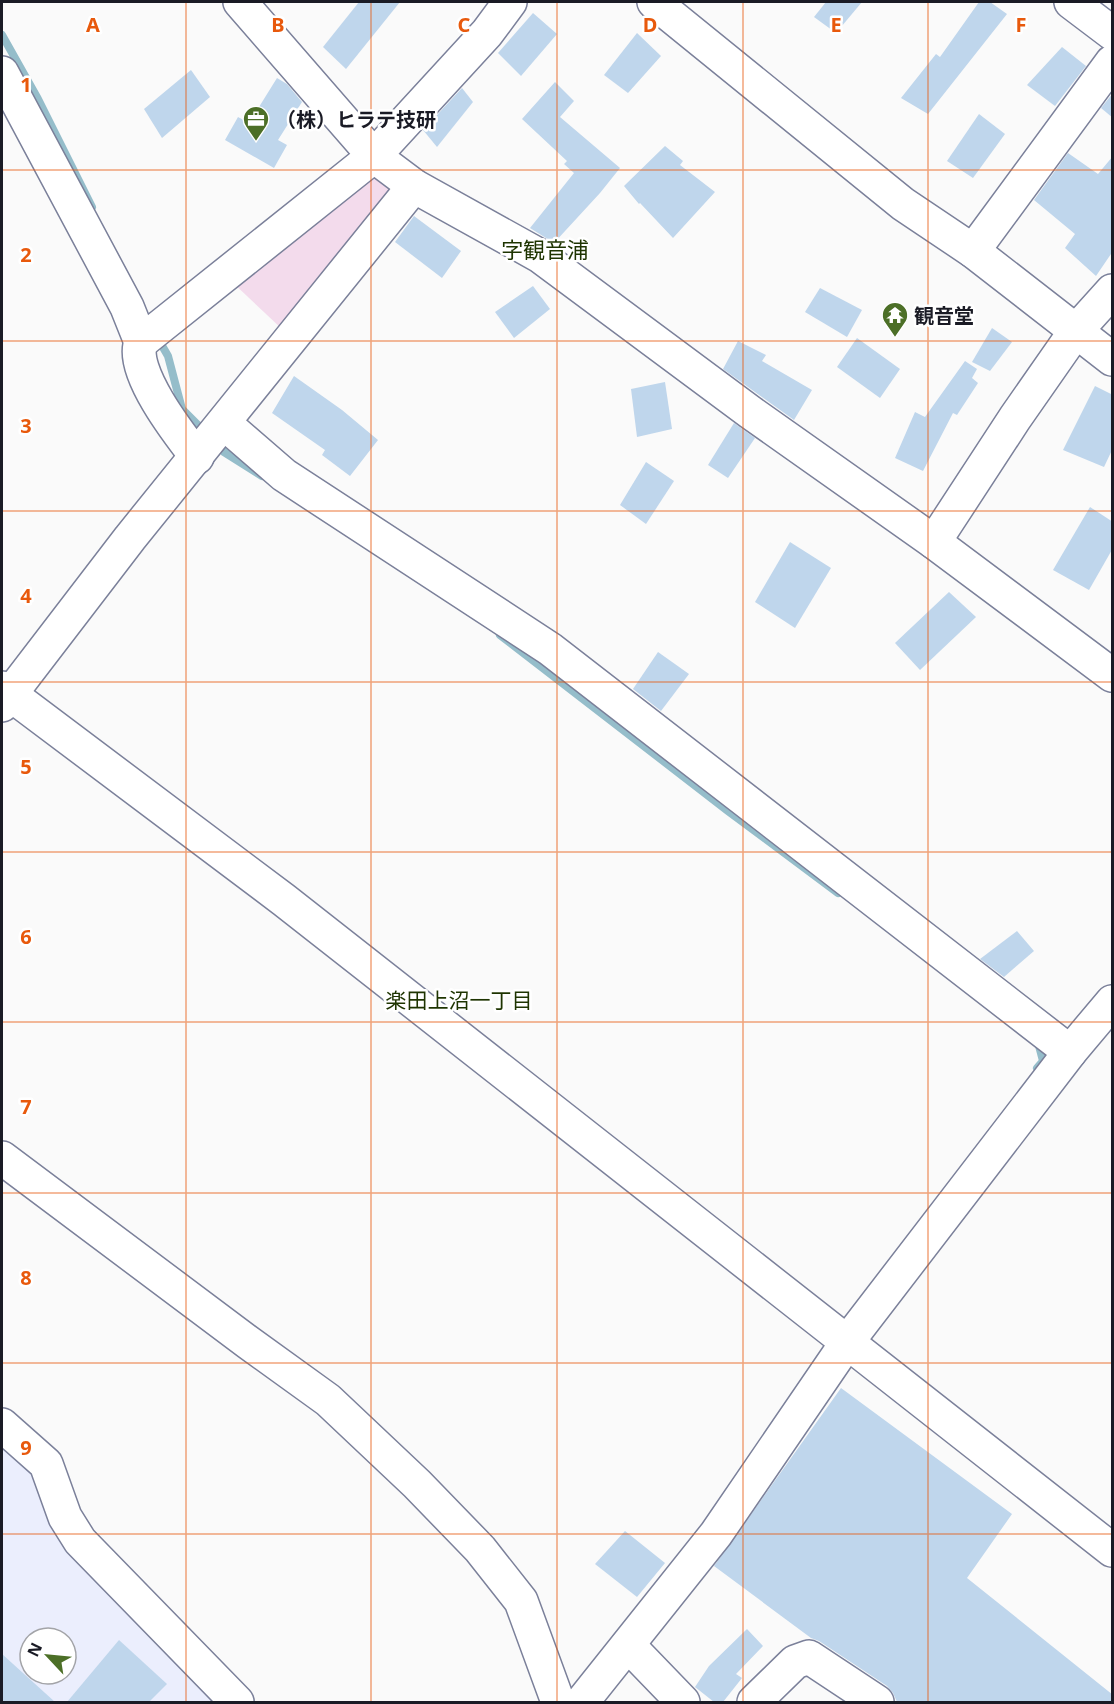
<svg xmlns="http://www.w3.org/2000/svg" width="1114" height="1704" viewBox="0 0 1114 1704" font-family="'Noto Sans','Noto Sans JP',sans-serif">
  <style>
    .built { fill: #ebeefd; fill-rule: evenodd }
    .green { fill: #f3dbec }
    .lines { fill: none; stroke-linecap: round; stroke-linejoin: round }
    .stream { stroke: #95bdca; stroke-width: 8 }
    .building { fill: #bfd6ec }
    .minor-casing { stroke: #7b809a; stroke-width: 36 }
    .minor { stroke: #fff; stroke-width: 33 }
    .grid { fill: none; stroke: #e8590c; stroke-width: 1.5; stroke-opacity: 0.55 }
    .labels { text-anchor: middle; dominant-baseline: central; stroke-width: 5; stroke-linejoin: round; paint-order: stroke }
    .poi-label { font-size: 20px; font-weight: bold; fill: #1a1b25; stroke: #fff; text-anchor: start }
    .neighbourhood-label { font-size: 21px; fill: #1e3401; stroke: #fff }
    .quarter-label { font-size: 22px; fill: #1e3401; stroke: #fff }
    .grid-label { font-size: 20px; text-anchor: middle; font-weight: bold; fill: #e8590c; stroke: #fff; stroke-width: 5; stroke-linejoin: round; paint-order: stroke }
  </style>
  <rect width="100%" height="100%" fill="#fafafa"/>
  <!-- built -->
  <path class="built" d="M2,1442L54,1485L237,1702H2ZM30,1638H66V1674H30Z"/>
  <!-- green -->
  <path class="green" d="M370,165L393,193L283,330L232,282Z"/>
  <g class="lines">
    <!-- stream -->
    <g class="stream">
      <path d="M2,35L38,99L92,207"/>
      <path d="M157,337L168,356L182,409L206,433"/>
      <path d="M215,442L224,452L262,476"/>
      <path d="M500,635L728,811L838,893"/>
      <path d="M1037,1068L1043,1061L1038,1042"/>
    </g>
  </g>
  <!-- building -->
  <g class="building">
    <path d="M359,2H400L346,69L323,47Z"/>
    <path d="M826,2H862L836,33L814,17Z"/>
    <path d="M979,2H990L1007,14L928,114L901,98L936,54L940,57Z"/>
    <path d="M533,13L557,34L521,76L498,53Z"/>
    <path d="M637,33L661,56L628,93L604,75Z"/>
    <path d="M1062,47L1086,66L1055,106L1027,85Z"/>
    <path d="M191,70L210,97L162,138L144,109Z"/>
    <path d="M277,78L287,84L302,102L278,140L287,145L274,168L225,140L238,117L249,123Z"/>
    <path d="M555,82L574,101L560,117L620,168L600,193L554,243L530,228L574,173L564,164L567,161L522,119Z"/>
    <path d="M462,88L473,102L437,147L423,130Z"/>
    <path d="M1113,93V118L1101,108Z"/>
    <path d="M979,114L1005,134L973,178L947,161Z"/>
    <path d="M665,146L683,161L680,165L715,192L673,238L640,203L639,204L624,186Z"/>
    <path d="M1068,153L1098,174L1113,156V251L1096,276L1065,248L1075,234L1034,200Z"/>
    <path d="M414,216L461,251L442,278L395,242Z"/>
    <path d="M533,286L550,309L514,338L495,312Z"/>
    <path d="M820,288L862,310L847,337L805,312Z"/>
    <path d="M992,328L1012,342L990,371L972,362Z"/>
    <path d="M857,338L900,369L880,398L837,367Z"/>
    <path d="M738,341L766,355L762,361L812,390L794,420L723,369Z"/>
    <path d="M965,361L977,369L972,378L978,383L957,415L953,413L923,471L895,458L915,412L925,417Z"/>
    <path d="M294,376L342,410L378,440L350,476L322,455L325,450L272,413Z"/>
    <path d="M665,382L672,429L637,437L631,389Z"/>
    <path d="M1095,386L1113,395V448L1104,467L1063,450Z"/>
    <path d="M734,423L755,438L728,478L708,465Z"/>
    <path d="M646,462L674,481L646,524L620,505Z"/>
    <path d="M1090,507L1113,522V548L1089,590L1053,570Z"/>
    <path d="M790,542L831,568L795,628L755,602Z"/>
    <path d="M949,592L976,617L920,670L895,643Z"/>
    <path d="M658,652L689,674L661,711L633,689Z"/>
    <path d="M1017,931L1034,951L1004,977L980,959Z"/>
    <path d="M841,1388L1012,1514L967,1578L1113,1695V1702H897L893,1693L887,1686L819,1641L811,1638L714,1566Z"/>
    <path d="M625,1531L665,1563L637,1597L595,1564Z"/>
    <path d="M747,1629L763,1646L736,1674L742,1678L723,1702H714L695,1687L709,1666Z"/>
    <path d="M119,1640L167,1684L149,1702H67Z"/>
    <path d="M2,1654L55,1702H2Z"/>
  </g>
  <g class="lines">
    <!-- minor casing -->
    <g class="minor-casing">
      <g id="minor">
        <path d="M240,2L374,156L414,186L540,256L750,412L934,542L1112,675"/>
        <path d="M654,2L903,204L973,251L1112,359"/>
        <path d="M1071,2L1112,33"/>
        <path d="M2,73L127,307L141,342C129,370 179,434 197,457"/>
        <path d="M973,251L1112,62"/>
        <path d="M141,342L374,156L487,33L510,2"/>
        <path d="M224,423L284,475L550,649L1070,1052"/>
        <path d="M934,542L1015,418L1075,332L1112,291"/>
        <path d="M2,688L284,900L1112,1550"/>
        <path d="M2,705L130,538L414,186"/>
        <path d="M2,1158L249,1343L328,1400L417,1484L480,1549L521,1601L558,1702"/>
        <path d="M2,1425L46,1464L65,1517L80,1541L237,1702"/>
        <path d="M628,1645L683,1702"/>
        <path d="M582,1702L716,1534L848,1341L1070,1052L1112,1002"/>
        <path d="M754,1702L795,1662L809,1657L877,1702"/>
      </g>
    </g>
    <!-- minor -->
    <use href="#minor" class="minor"/>
  </g>
  <!-- grid -->
  <path class="grid" d="M186,2V1702M371,2V1702M557,2V1702M743,2V1702M928,2V1702M2,170H1112M2,341H1112M2,511H1112M2,682H1112M2,852H1112M2,1022H1112M2,1193H1112M2,1363H1112M2,1534H1112"/>
  <!-- icons -->
  <defs>
    <g id="office-pin" transform="scale(1.35)"><path d="M0 17L-7.5 6A9.5 9.5 0 1 1 7.5 6Z" fill="#4c6f27" stroke="#fff"/><path d="M-6-3h4V-5.5h4V-3h4V5H-6ZM-1-4.5V-3h2v-1.5ZM-6 0V1H6V0Z" fill="#fff"/></g>
    <g id="temple-pin" transform="scale(1.35)"><path d="M0 17L-7.5 6A9.5 9.5 0 1 1 7.5 6Z" fill="#4c6f27" stroke="#fff"/><path d="M0-6L5-2H3V0L6.5 2.5H4V6H1.5V3h-3V6H-4V2.5H-6.5L-3 0V-2H-5Z" fill="#fff"/></g>
  </defs>
  <g fill-rule="evenodd">
    <use href="#office-pin" x="256" y="119"/>
    <use href="#temple-pin" x="895" y="315"/>
  </g>
  <g class="labels">
    <!-- poi labels -->
    <g class="poi-label">
      <text x="276" y="119">（株）ヒラテ技研</text>
      <text x="914" y="315">観音堂</text>
    </g>
    <!-- neighbourhood labels -->
    <g class="neighbourhood-label">
      <text x="459" y="1000">楽田上沼一丁目</text>
    </g>
    <!-- quarter labels -->
    <g class="quarter-label">
      <text x="545" y="249">字観音浦</text>
    </g>
  </g>
  <g class="grid-label">
    <text x="93" y="32">A</text>
    <text x="278" y="32">B</text>
    <text x="464" y="32">C</text>
    <text x="650" y="32">D</text>
    <text x="836" y="32">E</text>
    <text x="1021" y="32">F</text>
    <text x="26" y="92">1</text>
    <text x="26" y="262">2</text>
    <text x="26" y="433">3</text>
    <text x="26" y="603">4</text>
    <text x="26" y="774">5</text>
    <text x="26" y="944">6</text>
    <text x="26" y="1114">7</text>
    <text x="26" y="1285">8</text>
    <text x="26" y="1455">9</text>
  </g>
  <!-- border -->
  <rect width="1114" height="1704" fill="none" stroke="#1a1b25" stroke-width="6"/>
  <!-- north arrow -->
  <g transform="translate(48 1656) rotate(296)"><circle r="28" fill="#ffffff" stroke="#a3a4a8" stroke-width="1.5"/>
  <path d="M0-4.5L10 22L0 15L-10 22Z" fill="#4c6f27"/>
  <text y="-9" font-size="16" font-weight="bold" text-anchor="middle" fill="#1a1b25">N</text>
  </g>
</svg>
